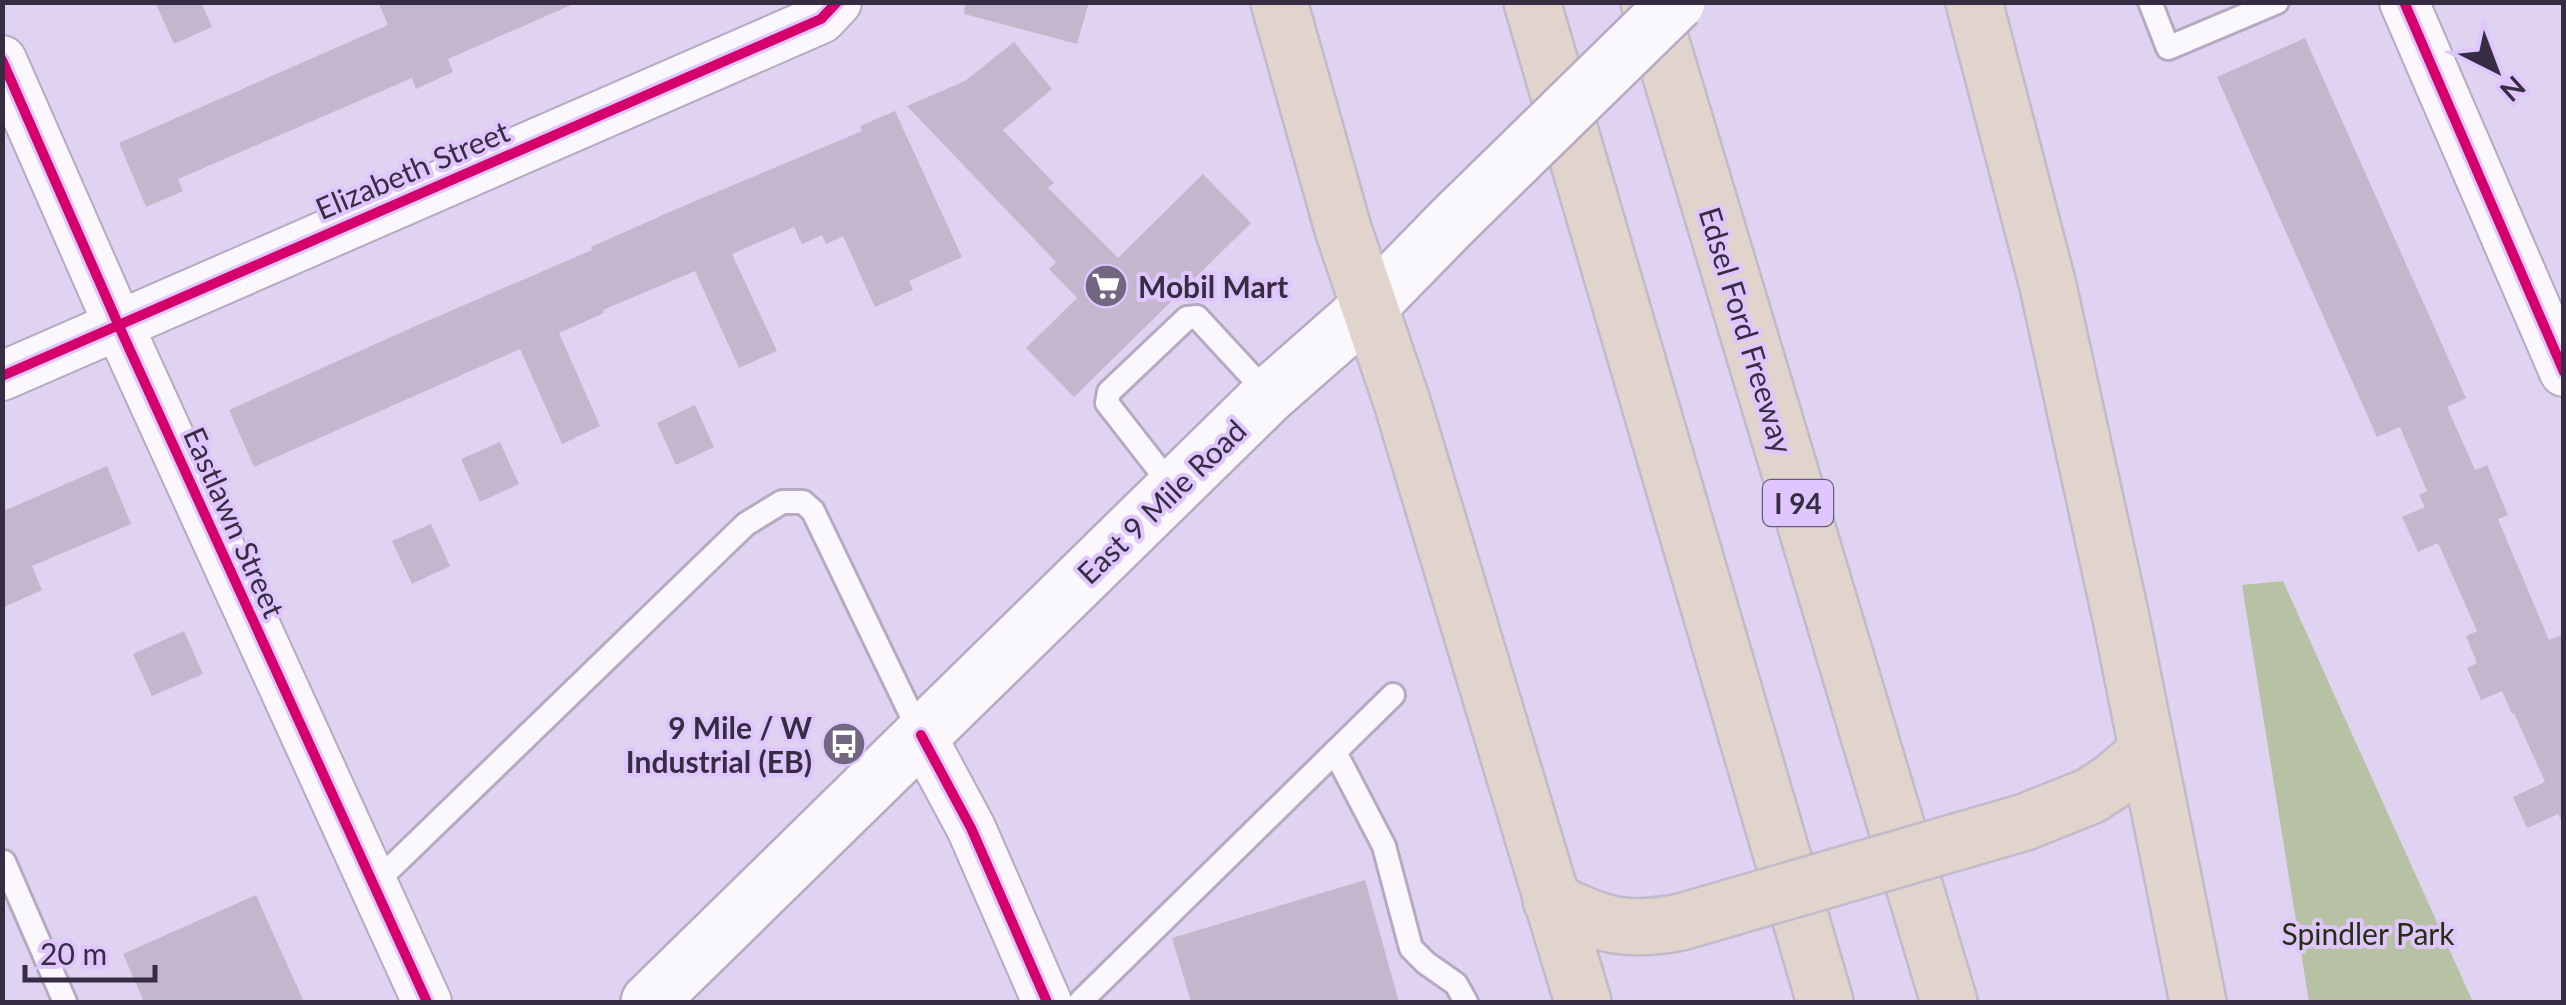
<svg xmlns="http://www.w3.org/2000/svg" width="2566" height="1005" viewBox="0 0 2566 1005" font-family="Lato,sans-serif">
  <style>
    .green { fill: #b7c1a3 }
    .building { fill: #c4b6cd }
    .lines { fill: none; stroke-linecap: round; stroke-linejoin: round }
    .lane-casing { stroke: #b5aac1; stroke-width: 28 }
    .street-casing { stroke: #b5aac1; stroke-width: 52 }
    .secondary-casing { stroke: #b5aac1; stroke-width: 60 }
    .highway-casing { stroke: #c1baca; stroke-width: 60 }
    .lane { stroke: #faf8fd; stroke-width: 22 }
    .street { stroke: #faf8fd; stroke-width: 48 }
    .secondary { stroke: #faf8fd; stroke-width: 55 }
    .highway { stroke: #e0d4cc; stroke-width: 55 }
    .secondary-bridge-casing { stroke: #b5aac1; stroke-width: 60; stroke-linecap: butt }
    .highway-bridge-casing { stroke: #c1baca; stroke-width: 60; stroke-linecap: butt }
    .secondary-bridge { stroke: #faf8fd; stroke-width: 55 }
    .highway-bridge { stroke: #e0d4cc; stroke-width: 55 }
    .cycleway-casing { stroke: #dfc6fe; stroke-width: 16 }
    .cycleway { stroke: #d6006c; stroke-width: 10 }
    .labels { text-anchor: middle; dominant-baseline: central; stroke-width: 8; stroke-linejoin: round; paint-order: stroke }
    .shield { fill: #dfc6fe; stroke: #695b7b; stroke-width: 2.5 }
    .shield-label { font-size: 28px; font-weight: bold; fill: #372d43 }
    .street-label { font-size: 30px; fill: #372d43; stroke: #dfc6fe }
    .poi-label { font-size: 30px; font-weight: bold; fill: #372d43; stroke: #dfc6fe; text-anchor: start }
    .park-label { font-size: 30px; fill: #25310c; stroke: #dfc6fe }
  </style>
  <rect width="100%" height="100%" fill="#e0d3f1"/>
  <!-- green -->
  <path class="green" d="M2283,581L2473,1002H2309L2242,585Z"/>
  <!-- building -->
  <g class="building">
    <path d="M155,2H201L212,27L174,44Z"/>
    <path d="M378,2H578L448,59L453,72L416,89L412,78L178,179L183,191L146,207L119,143L388,25Z"/>
    <path d="M965,2H1089L1077,44L964,14Z"/>
    <path d="M2305,38L2466,398L2447,407L2475,470L2487,465L2508,515L2498,519L2549,640L2564,634V825L2558,814L2527,828L2513,797L2545,782L2514,713L2512,714L2502,691L2481,700L2467,668L2477,663L2466,636L2477,631L2438,543L2418,552L2402,517L2425,507L2419,495L2427,491L2400,427L2377,437L2217,77Z"/>
    <path d="M1014,42L1052,89L1003,130L1054,183L1048,188L1118,258L1203,174L1251,223L1074,397L1026,348L1077,298L1049,269L1056,262L907,106L965,81Z"/>
    <path d="M895,111L962,257L909,281L913,290L875,307L843,236L826,244L822,235L802,244L794,227L732,254L777,351L739,368L695,271L603,310L604,313L559,333L600,426L562,444L520,349L254,467L229,410L411,328L592,250L591,247L681,207L862,131L860,126Z"/>
    <path d="M695,405L714,447L676,465L657,423Z"/>
    <path d="M500,442L519,484L480,502L461,459Z"/>
    <path d="M107,466L131,524L32,566L42,590L2,608V501L6,510Z"/>
    <path d="M431,524L450,566L412,584L392,541Z"/>
    <path d="M184,631L203,674L152,696L133,654Z"/>
    <path d="M1365,880L1399,1002H1191L1172,938Z"/>
    <path d="M256,895L304,1002H144L123,954Z"/>
  </g>
  <g class="lines">
    <!-- lane casing -->
    <g class="lane-casing">
      <g id="lane">
        <path d="M2150,2L2168,48L2277,2"/>
        <path d="M1174,489L1107,403L1109,392L1187,318L1197,317L1269,395"/>
        <path d="M1335,752L1384,846L1411,948L1426,963L1456,984L1466,1002"/>
        <path d="M2,863L4,862L65,1002"/>
        <path d="M373,885L746,524L782,502H803L813,511L921,735"/>
        <path d="M1080,1002L1393,695"/>
      </g>
    </g>
    <!-- street casing -->
    <g class="street-casing">
      <g id="street">
        <path d="M2404,2L2564,372"/>
        <path d="M2,60L118,324L427,1002"/>
        <path d="M2,376L821,19L837,2"/>
        <path d="M921,735L971,828L1047,1002"/>
      </g>
    </g>
    <!-- secondary casing -->
    <g class="secondary-casing">
      <path id="secondary" d="M649,1002L1269,395L1368,308L1452,222"/>
    </g>
    <!-- highway casing -->
    <g class="highway-casing">
      <g id="highway">
        <path d="M1279,2L1343,229L1402,402L1583,1002"/>
        <path d="M1532,2L1825,1002"/>
        <path d="M1649,2L1949,1002"/>
        <path d="M1974,2L2048,286L2121,618L2198,1002"/>
        <path d="M2025,822L2090,796L2113,781L2147,752"/>
        <path d="M1551,900C1600,925 1625,933 1681,922"/>
      </g>
    </g>
    <!-- lane -->
    <use href="#lane" class="lane"/>
    <!-- street -->
    <use href="#street" class="street"/>
    <!-- secondary -->
    <use href="#secondary" class="secondary"/>
    <!-- highway -->
    <use href="#highway" class="highway"/>
    <!-- secondary-bridge casing -->
    <g class="secondary-bridge-casing">
      <path id="secondary-bridge" d="M1452,222L1677,2"/>
    </g>
    <!-- highway-bridge casing -->
    <g class="highway-bridge-casing">
      <path id="highway-bridge" d="M1681,922L2025,822"/>
    </g>
    <!-- secondary-bridge -->
    <use href="#secondary-bridge" class="secondary-bridge"/>
    <!-- highway-bridge -->
    <use href="#highway-bridge" class="highway-bridge"/>
    <!-- cycleway casing -->
    <g class="cycleway-casing">
      <g id="cycleway">
        <path d="M2404,2L2564,372"/>
        <path d="M2,60L118,324L427,1002"/>
        <path d="M2,376L821,19L837,2"/>
        <path d="M921,735L971,828L1047,1002"/>
      </g>
    </g>
    <!-- cycleway -->
    <use href="#cycleway" class="cycleway"/>
  </g>
  <!-- icons -->
  <defs>
    <g id="supermarket-disc" transform="scale(2.25)"><circle r="9.5" fill="#726780" stroke="#dfc6fe"/><path d="M-6-5.5h2.5l.6 2H6L4.5 2H-2.5L-4.4-4H-6ZM-1.5 3.2a1.3 1.3 0 1 0 .1 0ZM3 3.2a1.3 1.3 0 1 0 .1 0Z" fill="#fff"/></g>
    <g id="bus-disc" transform="scale(2.25)"><circle r="9.5" fill="#726780" stroke="#dfc6fe"/><path d="M-5-6H5V4H4V6H2V4H-2V6H-4V4H-5ZM-3.5-4V0h7V-4ZM-3.5 1.2v1.5H-2V1.2ZM2 1.2v1.5H3.5V1.2Z" fill="#fff"/></g>
  </defs>
  <g fill-rule="evenodd">
    <use href="#supermarket-disc" x="1106" y="286"/>
    <use href="#bus-disc" x="844" y="744"/>
  </g>
  <g class="labels">
    <!-- shield labels -->
    <rect class="shield" x="1763" y="480" width="70" height="46" rx="8"/>
    <g class="shield-label">
      <text x="1798" y="503">I 94</text>
    </g>
    <!-- street labels -->
    <g class="street-label">
      <text transform="translate(412 169) rotate(-23)">Elizabeth Street</text>
      <text transform="translate(1747 330) rotate(73)">Edsel Ford Freeway</text>
      <text transform="translate(1161 501) rotate(-44)">East 9 Mile Road</text>
      <text transform="translate(235 522) rotate(66)">Eastlawn Street</text>
    </g>
    <!-- poi labels -->
    <g class="poi-label">
      <text x="1138" y="286">Mobil Mart</text>
      <text x="812" y="727" text-anchor="end">9 Mile / W<tspan x="812" dy="34">Industrial (EB)</tspan></text>
    </g>
    <!-- park labels -->
    <g class="park-label">
      <text x="2368" y="933">Spindler Park</text>
    </g>
  </g>
  <!-- border -->
  <rect width="2566" height="1005" fill="none" stroke="#372d43" stroke-width="10"/>
  <!-- north arrow -->
  <g transform="translate(2496 70) rotate(138)" stroke="#dfc6fe" stroke-width="8" paint-order="stroke">
  <path d="M0-8L18 38L0 25L-18 38Z" fill="#372d43"/>
  <text y="-15" font-size="28" font-weight="bold" text-anchor="middle" fill="#372d43">N</text>
  </g>
  <!-- scale -->
  <path d="M25 965v15h130v-15" fill="none" stroke="#372d43" stroke-width="5"/>
  <text x="40" y="965" font-size="30" fill="#372d43" stroke="#dfc6fe" stroke-width="8" paint-order="stroke">20 m</text>
</svg>
